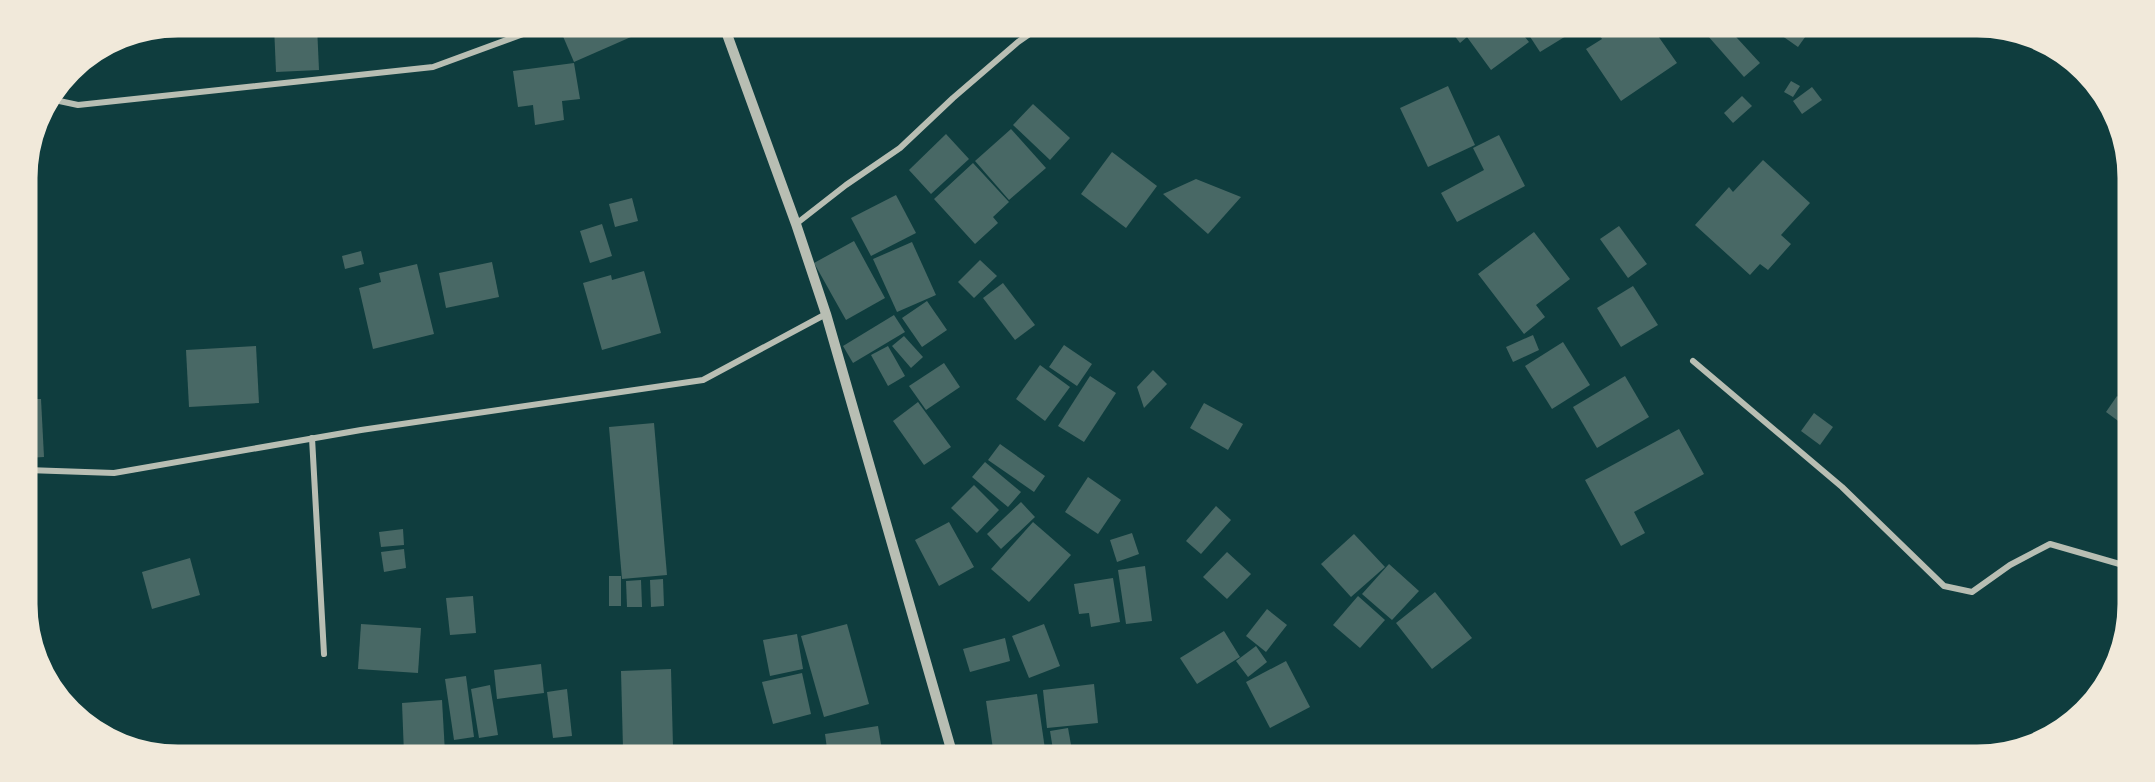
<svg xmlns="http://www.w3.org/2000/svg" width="2155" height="782" viewBox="0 0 2155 782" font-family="Spectral,serif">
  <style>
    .building { fill: #486865 }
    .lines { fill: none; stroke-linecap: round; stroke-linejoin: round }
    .minor { stroke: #b8beb3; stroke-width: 6 }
    .tertiary { stroke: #b8beb3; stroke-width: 10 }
    .rim { fill: none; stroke: #f1e9da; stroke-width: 3 }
  </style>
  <rect width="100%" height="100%" fill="#0f3d3e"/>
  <!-- building -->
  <g class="building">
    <path d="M274,26H317L319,70L276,72Z"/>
    <path d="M581,26H656L574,62L562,34Z"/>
    <path d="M749,26H773L755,35Z"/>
    <path d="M1447,26H1516L1529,42L1491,70L1467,37L1460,43Z"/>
    <path d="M1523,26H1567L1571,33L1540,52Z"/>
    <path d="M1608,26H1651L1677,63L1621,101L1586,49L1602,39L1598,33Z"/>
    <path d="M1719,26H1726L1760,63L1744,77L1708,36Z"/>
    <path d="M1768,26H1813L1798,47Z"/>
    <path d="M574,63L580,99L562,101L564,120L535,125L533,105L518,107L513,71Z"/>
    <path d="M1791,81L1800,86L1793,97L1784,92Z"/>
    <path d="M1448,86L1475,145L1428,167L1400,108Z"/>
    <path d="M1812,87L1822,100L1802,114L1793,101Z"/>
    <path d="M1742,96L1752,106L1733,123L1724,113Z"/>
    <path d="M1033,104L1070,138L1050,160L1013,125Z"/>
    <path d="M1011,129L1046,168L1009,200L975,161Z"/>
    <path d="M946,134L969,159L931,194L909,170Z"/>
    <path d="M1499,135L1525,186L1457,222L1441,193L1484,170L1473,148Z"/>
    <path d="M1112,152L1157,186L1126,228L1081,194Z"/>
    <path d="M1763,160L1810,203L1781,235L1791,244L1768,270L1760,264L1750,275L1695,225L1729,187L1733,192Z"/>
    <path d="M973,163L1009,202L993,217L998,223L975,244L934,199Z"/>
    <path d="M1196,179L1241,197L1208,234L1163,194Z"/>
    <path d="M896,195L916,233L871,256L851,218Z"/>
    <path d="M632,198L638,221L615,227L609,204Z"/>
    <path d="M602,224L612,256L590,263L580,231Z"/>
    <path d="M1619,226L1647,264L1628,278L1600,239Z"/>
    <path d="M1534,232L1570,279L1536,305L1545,317L1524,334L1478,274Z"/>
    <path d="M854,241L885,298L846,320L814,263Z"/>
    <path d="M912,242L936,295L897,312L873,259Z"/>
    <path d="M361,251L364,264L345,269L342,256Z"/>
    <path d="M980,260L997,276L974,298L958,282Z"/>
    <path d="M492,262L499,297L446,308L439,273Z"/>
    <path d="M417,264L434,334L373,349L359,288L381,282L379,273Z"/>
    <path d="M644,271L661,333L602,350L583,283L611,275L612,280Z"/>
    <path d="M1003,283L1035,325L1015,340L983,298Z"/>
    <path d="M1633,286L1658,325L1621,347L1597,308Z"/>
    <path d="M927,301L947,330L922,347L902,318Z"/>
    <path d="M894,315L905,332L853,363L843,346Z"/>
    <path d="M1533,335L1539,350L1513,362L1506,347Z"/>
    <path d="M904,336L923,357L911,368L892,346Z"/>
    <path d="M1563,342L1590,385L1552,409L1525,366Z"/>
    <path d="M1064,345L1092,364L1077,386L1049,367Z"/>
    <path d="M256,346L259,403L189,407L186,350Z"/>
    <path d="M888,346L905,376L888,386L871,355Z"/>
    <path d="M944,363L960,387L926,410L909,386Z"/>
    <path d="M1040,365L1070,387L1045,421L1016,399Z"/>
    <path d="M1153,370L1167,384L1144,408L1137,387Z"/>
    <path d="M1090,376L1116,393L1084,442L1058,426Z"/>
    <path d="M1625,376L1649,417L1597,448L1573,407Z"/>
    <path d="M2117,396L2125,402V426L2106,412Z"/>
    <path d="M27,399H41L44,457L27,458Z"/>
    <path d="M918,402L951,447L924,465L893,421Z"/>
    <path d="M1204,403L1243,424L1228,450L1190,428Z"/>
    <path d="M1814,413L1833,427L1820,445L1801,431Z"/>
    <path d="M654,423L667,575L622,579L609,427Z"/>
    <path d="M1679,429L1704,474L1634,512L1645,533L1621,546L1585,480Z"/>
    <path d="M1000,444L1045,476L1034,492L988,460Z"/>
    <path d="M985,462L1021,492L1008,507L972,477Z"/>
    <path d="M1088,477L1121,500L1098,534L1065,512Z"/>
    <path d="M974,485L999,510L977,533L951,508Z"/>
    <path d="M1021,502L1035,517L1001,549L987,534Z"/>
    <path d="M1216,506L1231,520L1201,554L1186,541Z"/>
    <path d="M949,522L974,567L939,586L915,540Z"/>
    <path d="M1033,522L1071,555L1029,602L991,569Z"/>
    <path d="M403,529L404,545L381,547L379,532Z"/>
    <path d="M1132,533L1139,554L1117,562L1110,540Z"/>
    <path d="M1354,534L1385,567L1351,597L1321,564Z"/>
    <path d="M404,549L406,568L384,572L381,552Z"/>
    <path d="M1227,552L1251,574L1227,599L1203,577Z"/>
    <path d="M190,558L200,595L152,609L142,572Z"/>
    <path d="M1389,564L1419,591L1392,620L1362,594Z"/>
    <path d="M1145,566L1152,621L1126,624L1118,570Z"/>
    <rect x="609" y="576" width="12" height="30"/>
    <path d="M1113,578L1120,622L1091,627L1089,613L1079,614L1074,584Z"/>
    <path d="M663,579L664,606L651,607L650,580Z"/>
    <path d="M641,580L642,607H627L626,581Z"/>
    <path d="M1435,592L1472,638L1432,669L1396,623Z"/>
    <path d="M473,596L476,633L450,635L446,598Z"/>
    <path d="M1358,596L1385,620L1360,648L1333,625Z"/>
    <path d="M1267,609L1287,625L1266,652L1246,636Z"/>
    <path d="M361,624L421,628L418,673L358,669Z"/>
    <path d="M847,624L869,704L824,717L801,636Z"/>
    <path d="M1044,624L1060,666L1029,678L1012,636Z"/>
    <path d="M1224,631L1240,657L1197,684L1180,658Z"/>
    <path d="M797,634L803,669L770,676L763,640Z"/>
    <path d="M1005,638L1010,661L970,672L963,649Z"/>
    <path d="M1256,646L1267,662L1248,677L1236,661Z"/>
    <path d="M1286,661L1310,707L1270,728L1246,682Z"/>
    <path d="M541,664L544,693L497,699L494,670Z"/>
    <path d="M671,669L673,747L623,749L621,671Z"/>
    <path d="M802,673L811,714L773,724L762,682Z"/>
    <path d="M466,676L474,737L454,740L445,679Z"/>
    <path d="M1094,684L1098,723L1047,728L1043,690Z"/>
    <path d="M490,685L498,735L479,738L471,689Z"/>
    <path d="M567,689L572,736L553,738L547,692Z"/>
    <path d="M1037,694L1046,756H994L986,701Z"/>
    <path d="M442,700L445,753L404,754L402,703Z"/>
    <path d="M878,726L883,756H828L825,734Z"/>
    <path d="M1068,728L1073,756H1054L1050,731Z"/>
    <path d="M778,747V756H741V748Z"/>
    <path d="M819,748L821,756H779V754Z"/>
    <path d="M1142,748L1144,756H1118V754Z"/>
  </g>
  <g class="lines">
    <!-- minor -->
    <g class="minor">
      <path d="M50,99L78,105L433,67L545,26"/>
      <path d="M796,224L846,185L900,148L953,98L1018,42L1041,26"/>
      <path d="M1693,361L1842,487L1944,586L1972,592L2010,565L2050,544L2123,565"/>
      <path d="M312,438L324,654"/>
      <path d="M27,470L114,473L361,430L703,380L826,314"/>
    </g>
    <!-- tertiary -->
    <path class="tertiary" d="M724,26L796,224L826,314L953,756"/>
  </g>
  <!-- crop -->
  <path d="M0 0H2155V782H0ZM178 36H1977A142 142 0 0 1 2119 178V604A142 142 0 0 1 1977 746H178A142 142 0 0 1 36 604V178A142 142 0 0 1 178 36Z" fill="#f1e9da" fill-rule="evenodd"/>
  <path class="rim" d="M178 36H1977A142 142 0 0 1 2119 178V604A142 142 0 0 1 1977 746H178A142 142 0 0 1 36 604V178A142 142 0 0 1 178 36Z"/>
</svg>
